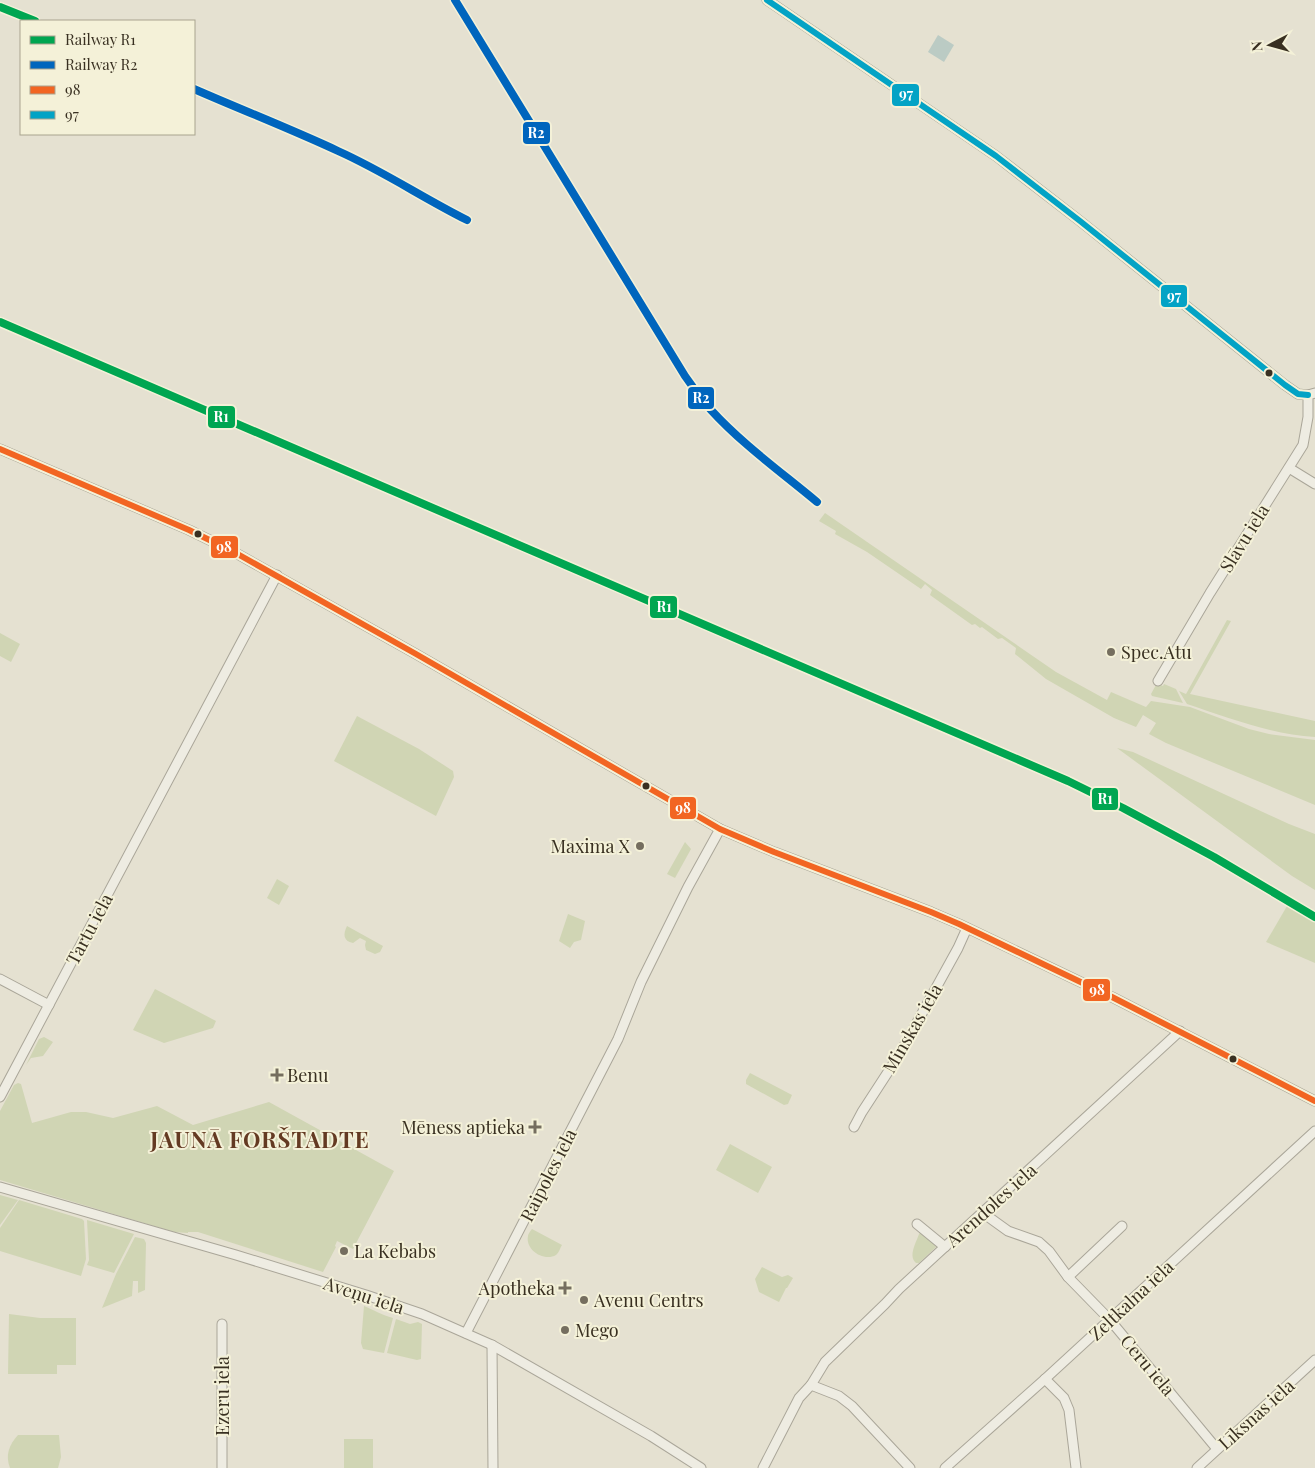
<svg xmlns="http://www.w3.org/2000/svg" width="1315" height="1468" viewBox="0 0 1315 1468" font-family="'Playfair Display',serif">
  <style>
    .green { fill: #d0d5b4 }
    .water { fill: #bbcbc4 }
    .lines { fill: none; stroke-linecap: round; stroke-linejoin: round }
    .minor-casing { stroke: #aaa699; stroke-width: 11 }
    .minor { stroke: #eeece2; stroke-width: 9 }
    .bus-1-casing { stroke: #f4f1d8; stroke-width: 10 }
    .bus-2-casing { stroke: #f4f1d8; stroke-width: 10 }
    .bus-1 { stroke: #f26522; stroke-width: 6 }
    .bus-2 { stroke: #03a3c5; stroke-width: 6 }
    .rail-1-casing { stroke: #f4f1d8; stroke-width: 11 }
    .rail-2-casing { stroke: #f4f1d8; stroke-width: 11 }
    .rail-1 { stroke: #00a651; stroke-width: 8 }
    .rail-2 { stroke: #0065bd; stroke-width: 8 }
    .bus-dot { fill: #393021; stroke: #f4f1d8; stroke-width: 2 }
    .poi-dot { fill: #756e5f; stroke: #f4f1d8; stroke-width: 2 }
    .labels { text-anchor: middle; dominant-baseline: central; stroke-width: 4; stroke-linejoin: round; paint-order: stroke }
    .street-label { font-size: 18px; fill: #393021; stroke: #f4f1d8 }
    .poi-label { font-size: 18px; fill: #393021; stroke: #f4f1d8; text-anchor: start }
    .district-label { font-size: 22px; font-weight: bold; letter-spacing: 1px; fill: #643a22; stroke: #f4f1d8 }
    .line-badge { stroke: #f4f1d8; stroke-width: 2 }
    .badge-label { font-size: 14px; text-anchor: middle; font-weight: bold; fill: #fff }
  </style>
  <rect width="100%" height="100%" fill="#e5e1d1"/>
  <!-- green -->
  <g class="green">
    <path d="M825,513L1056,672L1107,700L1111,692L1146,707L1151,701L1190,707L1249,729L1269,734L1315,740V805L1166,743L1149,734L1156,723L1143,715L1136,727L1114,718L1046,679L1015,654L1016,648L1002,638L998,639L982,627L980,628L975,624L972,625L930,595L932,590L925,584L921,589L867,552L835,534L836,531L819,521Z"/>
    <path d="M1227,620L1231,621L1190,694L1315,721V737C1270,734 1229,718 1187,704L1179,691L1186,694Z"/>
    <path d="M0,633L20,644L11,662L0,656Z"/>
    <path d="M1157,683L1163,686L1164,684L1176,689L1183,703L1152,696L1151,694Z"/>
    <path d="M357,716L419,749L453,771L454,777L436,816L334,761Z"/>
    <path d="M1117,748L1133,752L1289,824L1315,834V890L1292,876Z"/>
    <path d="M685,842L691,849L675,878L667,874Z"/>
    <path d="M277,879L289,886L279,905L267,898Z"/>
    <path d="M1287,906L1315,922V963L1266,942Z"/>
    <path d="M568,914L585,921L581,940L574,942L570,948L559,941Z"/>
    <path d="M347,926L383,946L380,952L375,954L366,950L365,945L366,941L360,938L353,943C343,941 343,934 347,926Z"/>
    <path d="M155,989L216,1021L213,1028L164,1043L133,1030Z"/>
    <path d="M44,1037L53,1042L43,1056L31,1058L26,1065L39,1039Z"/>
    <path d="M750,1073L792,1095L788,1104L784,1105L746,1084V1080Z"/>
    <path d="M18,1083L21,1084L32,1123L71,1112H86L113,1118L157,1106L193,1125L269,1102L394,1171L353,1249L337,1241L335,1246L336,1247L323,1272L198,1232H188V1233L174,1232L0,1180V1111L14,1085Z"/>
    <path d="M730,1144L772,1167L758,1193L716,1170Z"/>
    <path d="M0,1195L18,1200L0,1225Z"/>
    <path d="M19,1200L82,1219L84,1221L86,1259L81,1276L0,1251V1228Z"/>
    <path d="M87,1220L134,1234L114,1273L87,1265L89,1260Z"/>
    <path d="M532,1229L562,1245C560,1248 559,1253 556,1255C544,1262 525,1250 528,1236C528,1234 531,1230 532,1229Z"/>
    <path d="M920,1233L935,1244L936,1247L919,1263H916C908,1256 916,1243 919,1234Z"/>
    <path d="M135,1237L144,1239L146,1243L145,1290L138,1293V1281H133L132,1296L102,1308L116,1274Z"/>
    <path d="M762,1267L782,1277L788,1275L793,1278L787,1288H786L779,1302L759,1292L755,1279Z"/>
    <path d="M364,1306C374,1310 382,1315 393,1318L384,1353L363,1349L361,1343Z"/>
    <path d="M9,1314L40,1318H76V1365H57V1374H8Z"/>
    <path d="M396,1319L410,1324L418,1322L422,1324L421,1359L417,1360L387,1353Z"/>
    <path d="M18,1435H59L61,1457L58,1468H10C5,1455 9,1445 18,1435Z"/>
    <rect x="344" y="1439" width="29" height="29"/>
  </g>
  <!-- water -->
  <path class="water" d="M938,35L954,45L944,62L928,52Z"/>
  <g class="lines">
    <!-- minor casing -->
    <g class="minor-casing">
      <g id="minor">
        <path d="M767,0L996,156L1080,221L1285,385L1298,394L1308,395"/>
        <path d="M0,449L189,530L234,552L416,654L720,829L774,852L931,912L959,924L1112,997L1315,1101"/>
        <path d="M1289,468L1315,484"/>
        <path d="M1158,681L1210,593L1303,445L1308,417V395L1315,393"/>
        <path d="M0,979L49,1005"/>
        <path d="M0,1097L277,575"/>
        <path d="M854,1127L862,1112L899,1055L958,948L967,928"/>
        <path d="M0,1187L236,1255L366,1295L422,1314L492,1345L651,1436L701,1468"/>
        <path d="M983,1213L1008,1231L1039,1242L1049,1251L1068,1277L1110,1320L1217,1449"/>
        <path d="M917,1224L945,1247"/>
        <path d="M1068,1277L1122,1226"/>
        <path d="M466,1333L618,1039L641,982L688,887L720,829"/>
        <path d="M492,1345L493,1468"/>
        <path d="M1045,1379L1064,1398L1069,1410L1076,1468"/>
        <path d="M811,1385L825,1362L885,1304L899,1289L1180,1031"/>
        <path d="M222,1468V1324"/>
        <path d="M763,1468L799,1398L811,1385L839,1396L852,1406L910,1468"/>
        <path d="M945,1468L1045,1379L1315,1131"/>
        <path d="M1197,1468L1315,1360"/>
      </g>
    </g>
    <!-- minor -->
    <use href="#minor" class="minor"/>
    <!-- bus-1 casing -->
    <g class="bus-1-casing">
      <path id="bus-1" d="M0,449L189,530L234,552L416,654L720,829L774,852L931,912L959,924L1112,997L1315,1101"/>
    </g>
    <!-- bus-2 casing -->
    <g class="bus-2-casing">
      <path id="bus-2" d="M767,0L996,156L1080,221L1285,385L1298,394L1308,395"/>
    </g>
    <!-- bus-1 -->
    <use href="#bus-1" class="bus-1"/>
    <!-- bus-2 -->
    <use href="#bus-2" class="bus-2"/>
    <!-- rail-1 casing -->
    <g class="rail-1-casing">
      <g id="rail-1">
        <path d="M0,7L35,21"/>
        <path d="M0,322L1068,781L1123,808L1214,857L1315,917"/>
      </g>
    </g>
    <!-- rail-2 casing -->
    <g class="rail-2-casing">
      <g id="rail-2">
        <path d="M455,0L685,376C693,387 701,399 711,410C742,444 781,472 817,502"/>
        <path d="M194,89C242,110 291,129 338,151C383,171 423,198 467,220"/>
      </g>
    </g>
    <!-- rail-1 -->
    <use href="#rail-1" class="rail-1"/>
    <!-- rail-2 -->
    <use href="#rail-2" class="rail-2"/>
  </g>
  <!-- markers -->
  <g class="bus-dot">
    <circle cx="1269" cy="373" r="4.5"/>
    <circle cx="198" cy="534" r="4.5"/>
    <circle cx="646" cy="786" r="4.5"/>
    <circle cx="1233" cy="1059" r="4.5"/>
  </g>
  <g class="poi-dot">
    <circle cx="1111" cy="652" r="5"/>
    <circle cx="640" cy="846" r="5"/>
    <path d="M274.5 1067.5h5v5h5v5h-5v5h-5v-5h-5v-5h5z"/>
    <path d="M532.5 1119.5h5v5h5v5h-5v5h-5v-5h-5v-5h5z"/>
    <circle cx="344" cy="1251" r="5"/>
    <path d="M562.5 1280.5h5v5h5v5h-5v5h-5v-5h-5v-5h5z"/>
    <circle cx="584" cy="1300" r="5"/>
    <circle cx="565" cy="1330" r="5"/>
  </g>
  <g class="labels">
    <!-- street labels -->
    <g class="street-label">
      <text transform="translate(1244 538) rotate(-58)">Slāvu iela</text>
      <text transform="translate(89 929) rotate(-62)">Tartu iela</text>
      <text transform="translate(912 1028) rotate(-60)">Minskas iela</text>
      <text transform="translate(548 1175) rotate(-63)">Raipoles iela</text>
      <text transform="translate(991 1205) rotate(-42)">Arendoles iela</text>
      <text transform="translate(364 1295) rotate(18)">Aveņu iela</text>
      <text transform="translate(1131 1300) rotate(-43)">Zeltkalna iela</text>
      <text transform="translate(1148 1365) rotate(50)">Ceru iela</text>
      <text transform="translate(222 1396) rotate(-90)">Ezeru iela</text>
      <text transform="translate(1256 1414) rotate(-42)">Līksnas iela</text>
    </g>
    <!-- poi labels -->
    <g class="poi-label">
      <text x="1121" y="652">Spec.Atu</text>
      <text x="630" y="846" text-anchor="end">Maxima X</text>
      <text x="287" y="1075">Benu</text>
      <text x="525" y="1127" text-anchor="end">Mēness aptieka</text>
      <text x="354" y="1251">La Kebabs</text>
      <text x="555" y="1288" text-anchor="end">Apotheka</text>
      <text x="594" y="1300">Avenu Centrs</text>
      <text x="575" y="1330">Mego</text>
    </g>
    <!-- district labels -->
    <g class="district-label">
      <text x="260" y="1139">JAUNĀ FORŠTADTE</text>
    </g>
  </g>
  <g class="line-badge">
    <rect x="891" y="83" width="29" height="24" rx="5" fill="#03a3c5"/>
    <rect x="522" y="121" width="29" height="24" rx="5" fill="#0065bd"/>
    <rect x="1160" y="284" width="28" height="24" rx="5" fill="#03a3c5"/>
    <rect x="687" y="386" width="28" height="24" rx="5" fill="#0065bd"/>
    <rect x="207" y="405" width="29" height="24" rx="5" fill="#00a651"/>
    <rect x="210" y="535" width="29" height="24" rx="5" fill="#f26522"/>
    <rect x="649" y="595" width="29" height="24" rx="5" fill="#00a651"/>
    <rect x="1091" y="787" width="28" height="24" rx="5" fill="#00a651"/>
    <rect x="669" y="796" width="28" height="24" rx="5" fill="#f26522"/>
    <rect x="1082" y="978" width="29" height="24" rx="5" fill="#f26522"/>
  </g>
  <g class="badge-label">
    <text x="906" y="99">97</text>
    <text x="536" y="138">R2</text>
    <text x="1174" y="301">97</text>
    <text x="701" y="403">R2</text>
    <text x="221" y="422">R1</text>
    <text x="224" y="552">98</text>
    <text x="664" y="612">R1</text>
    <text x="1105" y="804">R1</text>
    <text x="683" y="813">98</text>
    <text x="1097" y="995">98</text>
  </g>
  <!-- legend -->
  <rect x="20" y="20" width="175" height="115" fill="#f4f1d8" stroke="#a9a48f"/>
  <rect x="30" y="36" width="25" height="8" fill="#00a651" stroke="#a9a48f"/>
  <text x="65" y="45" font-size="15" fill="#393021">Railway R1</text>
  <rect x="30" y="61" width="25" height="8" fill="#0065bd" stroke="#a9a48f"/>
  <text x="65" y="70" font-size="15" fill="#393021">Railway R2</text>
  <rect x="30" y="86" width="25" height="8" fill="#f26522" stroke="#a9a48f"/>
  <text x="65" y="95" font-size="15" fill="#393021">98</text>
  <rect x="30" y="111" width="25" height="8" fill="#03a3c5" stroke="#a9a48f"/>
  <text x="65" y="120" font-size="15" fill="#393021">97</text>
  <!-- north arrow -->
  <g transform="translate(1270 45) rotate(264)" stroke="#f4f1d8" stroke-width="4" paint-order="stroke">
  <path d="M0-4L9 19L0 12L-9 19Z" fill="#393021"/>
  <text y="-8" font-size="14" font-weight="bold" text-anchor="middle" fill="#393021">N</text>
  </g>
</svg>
